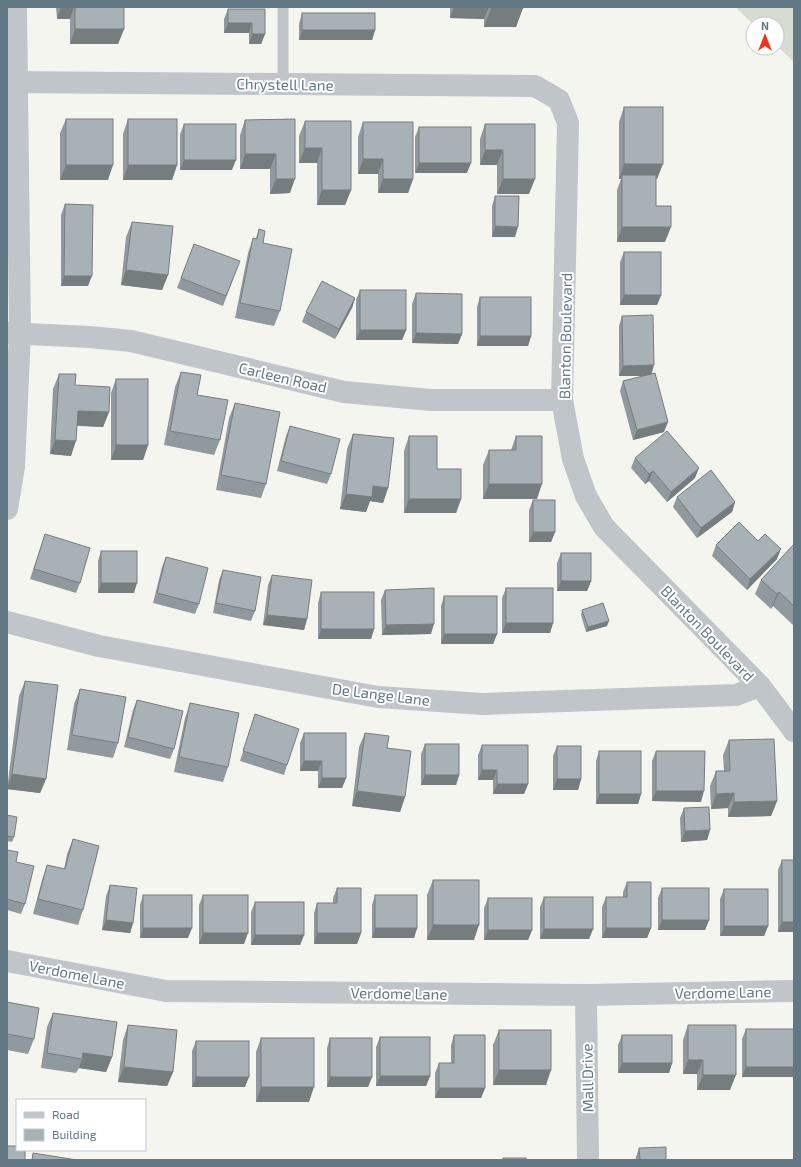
<svg xmlns="http://www.w3.org/2000/svg" width="801" height="1167" viewBox="0 0 801 1167" font-family="'Exo 2',sans-serif">
  <style>
    .green { fill: #d6dcd1 }
    .lines { fill: none; stroke-linecap: round; stroke-linejoin: round }
    .lane { stroke: #bfc5c8; stroke-width: 11 }
    .street { stroke: #bfc5c8; stroke-width: 22 }
    .wall { fill: #90999d }
    .shaded-wall { fill: #767d7f }
    .building { fill: #a8b2b6; stroke: #767d7f }
    .labels { text-anchor: middle; dominant-baseline: central; stroke-width: 4; stroke-linejoin: round; paint-order: stroke }
    .street-label { font-size: 15px; fill: #627884; stroke: #fff }
  </style>
  <rect width="100%" height="100%" fill="#f5f5f0"/>
  <!-- green -->
  <path class="green" d="M735,7H794V62L777,46V24H753Z"/>
  <g class="lines">
    <!-- lane -->
    <path class="lane" d="M283,84V7"/>
    <!-- street -->
    <g class="street">
      <path d="M7,82L535,86L559,100L568,123L562,400L573,459L586,496L604,527L760,686L794,731"/>
      <path d="M7,333L90,337L131,341L344,392L431,400H562"/>
      <path d="M7,509L14,467L20,333L16,7"/>
      <path d="M7,622L99,646L378,697L483,704L736,695L760,686"/>
      <path d="M7,961L166,991L586,995L794,991"/>
      <path d="M586,995L588,1160"/>
    </g>
  </g>
  <!-- wall -->
  <g class="wall">
    <path d="M56,7H124V29L118,44H70V19H57Z"/>
    <path d="M450,7H523L516,27H484V19L450,18Z"/>
    <path d="M228,9H265V34L261,44H249V33H224V19Z"/>
    <path d="M302,13L375,30L372,40H299V24Z"/>
    <path d="M624,107L657,179H656V206L665,242H617V190L621,179H619V122Z"/>
    <path d="M66,119L108,180H60V133Z"/>
    <path d="M128,119L177,165L172,180H123V134Z"/>
    <path d="M295,119L290,193L270,194V169H240V135L245,120Z"/>
    <path d="M305,121L351,190L345,205H317V163H299V136Z"/>
    <path d="M363,122L413,179L408,193H378V174H358V137Z"/>
    <path d="M184,124L232,170H180V134Z"/>
    <path d="M485,124L529,194H497V165H480V139Z"/>
    <path d="M419,127L467,173H415V137Z"/>
    <path d="M495,196L515,237H492V206Z"/>
    <path d="M65,204L88,286H61V215Z"/>
    <path d="M132,222L168,275L162,290L121,285L126,237Z"/>
    <path d="M259,229L280,311L274,326L235,318L248,253L253,238H256Z"/>
    <path d="M194,244L236,271L223,306L177,288Z"/>
    <path d="M624,252L661,295L657,305H620V262Z"/>
    <path d="M360,290L406,330L402,340H356V300Z"/>
    <path d="M416,293L462,334L458,344L412,343V304Z"/>
    <path d="M480,297L531,336L528,346H477V307Z"/>
    <path d="M355,298L352,308L335,339L302,322L306,312Z"/>
    <path d="M622,316L651,374L664,432L633,440L620,391L623,381L644,376H619V326Z"/>
    <path d="M181,372L220,440L214,455L164,445L175,387Z"/>
    <path d="M59,374L75,385L109,412L103,427L77,426L71,456L50,454L53,389Z"/>
    <path d="M116,379L148,445L143,460H111V393Z"/>
    <path d="M235,403L266,484L261,498L216,490L229,418Z"/>
    <path d="M290,426L331,474L327,484L277,471L286,436Z"/>
    <path d="M353,434L388,488L383,503L370,501L366,512L340,509L347,449Z"/>
    <path d="M409,436L437,469L461,499L456,513H404V451Z"/>
    <path d="M516,436L537,499H483V465L489,450H511Z"/>
    <path d="M635,458L695,478L667,502L649,481L645,484L631,468Z"/>
    <path d="M677,497L735,502L732,512L697,538L673,507Z"/>
    <path d="M533,500L555,532L551,542H529V510Z"/>
    <path d="M45,534L80,583L76,593L30,579Z"/>
    <path d="M794,544V626L773,606L771,609L755,594L761,580Z"/>
    <path d="M716,545L777,559L747,590L712,556Z"/>
    <path d="M101,551L134,593H98V561Z"/>
    <path d="M561,553L591,581L587,591H557V563Z"/>
    <path d="M166,557L199,604L195,614L153,603L162,567Z"/>
    <path d="M223,570L255,611L251,621L213,613L219,580Z"/>
    <path d="M272,575L307,619L304,630L263,625L268,585Z"/>
    <path d="M506,588L553,623L550,633H502V598Z"/>
    <path d="M385,590L431,634L382,635L381,600Z"/>
    <path d="M321,592L374,629L371,639H318V603Z"/>
    <path d="M444,596L497,634L493,644H441V606Z"/>
    <path d="M582,610L607,626L586,632L581,615Z"/>
    <path d="M25,681L46,779L40,793L7,789L19,696Z"/>
    <path d="M80,689L118,743L113,758L67,750L74,704Z"/>
    <path d="M137,700L174,749L170,759L124,747L133,710Z"/>
    <path d="M190,703L228,767L223,782L174,772L185,718Z"/>
    <path d="M255,714L287,765L284,775L240,761Z"/>
    <path d="M304,733L346,778L342,788H318V771H300V743Z"/>
    <path d="M365,733L387,748L405,797L400,812L352,806L359,747Z"/>
    <path d="M729,740L777,801L771,816L728,817V808L711,809L710,786L716,771H724L723,755Z"/>
    <path d="M425,744L459,775L456,785H421V754Z"/>
    <path d="M482,745L528,784L524,794H493V780H478V755Z"/>
    <path d="M557,746L581,779L578,790H553V756Z"/>
    <path d="M599,751L641,794L638,804H596V761Z"/>
    <path d="M656,751L701,802L652,801V761Z"/>
    <path d="M684,808L710,830L707,840L681,842L680,818Z"/>
    <path d="M7,815L14,837L12,842L7,841Z"/>
    <path d="M73,839L83,910L78,925L33,914L42,880L47,865L64,869L67,854Z"/>
    <path d="M7,850L16,862L25,904L21,914L7,910Z"/>
    <path d="M782,860L794,932H778V870Z"/>
    <path d="M433,880L474,940H427V895Z"/>
    <path d="M627,882L651,928L647,938H602V907L606,897H623V892Z"/>
    <path d="M110,885L133,923L130,933L102,930L106,896Z"/>
    <path d="M337,888L361,933L357,944H314V913L317,903H333V898Z"/>
    <path d="M662,888L709,920L705,930H658V898Z"/>
    <path d="M724,889L768,926L764,936H720V899Z"/>
    <path d="M143,895L188,938H140V905Z"/>
    <path d="M203,895L244,944H199V905Z"/>
    <path d="M375,895L417,928L414,938H372V905Z"/>
    <path d="M544,897L593,929L589,939H540V907Z"/>
    <path d="M488,898L532,930L528,940H484V908Z"/>
    <path d="M255,902L304,935L300,945H251V912Z"/>
    <path d="M7,1002L34,1039L28,1054L7,1050Z"/>
    <path d="M53,1013L112,1057L106,1072L79,1068L76,1073L41,1068L47,1027Z"/>
    <path d="M128,1025L173,1072L167,1086L118,1082L123,1040Z"/>
    <path d="M688,1025L730,1090H697V1074H683V1040Z"/>
    <path d="M746,1029L793,1077H742V1039Z"/>
    <path d="M499,1030L546,1085H493V1045Z"/>
    <path d="M454,1035L485,1088L481,1098H435V1073L439,1063H451V1045Z"/>
    <path d="M622,1035L672,1063L669,1073H618V1045Z"/>
    <path d="M380,1037L430,1076L426,1086H376V1047Z"/>
    <path d="M261,1038L309,1102H256V1052Z"/>
    <path d="M330,1038L372,1077L368,1087H327V1048Z"/>
    <path d="M196,1041L245,1087H192V1051Z"/>
    <path d="M639,1148L666,1160H635Z"/>
  </g>
  <!-- shaded-wall -->
  <g class="shaded-wall">
    <path d="M61,7H74L70,19H57Z"/>
    <path d="M454,7H489L484,19L450,18Z"/>
    <path d="M491,8H523L516,27H484Z"/>
    <path d="M228,23H252L249,33H224Z"/>
    <path d="M75,29H124L118,44H70Z"/>
    <path d="M302,30H375L372,40H299Z"/>
    <path d="M252,34H265L261,44H249Z"/>
    <path d="M305,148H322L317,163H299Z"/>
    <path d="M485,150H503L497,165H480Z"/>
    <path d="M245,154H276L270,169H240Z"/>
    <path d="M363,159H383L378,174H358Z"/>
    <path d="M184,160H236L232,170H180Z"/>
    <path d="M419,163H471L467,173H415Z"/>
    <path d="M624,164H663L657,179H622V175L621,179H619Z"/>
    <path d="M66,165H113L108,180H60Z"/>
    <path d="M128,165H177L172,180H123Z"/>
    <path d="M276,179H295L290,193L270,194Z"/>
    <path d="M383,179H413L408,193H378Z"/>
    <path d="M503,179H535L529,194H497Z"/>
    <path d="M322,190H351L345,205H317Z"/>
    <path d="M495,226L518,227L515,237H492Z"/>
    <path d="M622,227H671L665,242H617Z"/>
    <path d="M126,270L168,275L162,290L121,285Z"/>
    <path d="M64,276H92L88,286H61Z"/>
    <path d="M624,295H661L657,305H620Z"/>
    <path d="M355,298L352,308L335,339L339,329Z"/>
    <path d="M360,330H406L402,340H356Z"/>
    <path d="M416,333L462,334L458,344L412,343Z"/>
    <path d="M480,336H531L528,346H477Z"/>
    <path d="M654,365L651,376H619L623,366Z"/>
    <path d="M78,411L109,412L103,427L72,425Z"/>
    <path d="M668,422L664,432L633,440L637,430Z"/>
    <path d="M55,440L76,441L71,456L50,454Z"/>
    <path d="M116,445H148L143,460H111Z"/>
    <path d="M699,468L695,478L667,502L671,492Z"/>
    <path d="M653,471L649,481L645,484L649,474Z"/>
    <path d="M489,484H542L537,499H483Z"/>
    <path d="M373,486L388,488L383,503L370,501L366,512L340,509L346,494Z"/>
    <path d="M409,499H461L456,513H404Z"/>
    <path d="M735,502L732,512L697,538L701,528Z"/>
    <path d="M533,532H555L551,542H529Z"/>
    <path d="M781,549L777,559L747,590L750,579Z"/>
    <path d="M561,581H591L587,591H557Z"/>
    <path d="M101,583H137L134,593H98Z"/>
    <path d="M779,592L773,606L771,609L777,594Z"/>
    <path d="M267,615L307,619L304,630L263,625Z"/>
    <path d="M609,621L607,626L586,632L588,627Z"/>
    <path d="M506,623H553L550,633H502Z"/>
    <path d="M434,624L431,634L382,635L386,625Z"/>
    <path d="M321,629H374L371,639H318Z"/>
    <path d="M444,634H497L493,644H441Z"/>
    <path d="M304,761H322L318,771H300Z"/>
    <path d="M482,770H497L493,780H478Z"/>
    <path d="M12,774L46,779L40,793L7,789Z"/>
    <path d="M425,775H459L456,785H421Z"/>
    <path d="M322,778H346L342,788H318Z"/>
    <path d="M557,779H581L578,790H553Z"/>
    <path d="M497,784H528L524,794H493Z"/>
    <path d="M357,791L405,797L400,812L352,806Z"/>
    <path d="M656,791H704L701,802L652,801Z"/>
    <path d="M734,793L728,808L711,809L716,794Z"/>
    <path d="M599,794H641L638,804H596Z"/>
    <path d="M777,801L771,816L728,817L734,802Z"/>
    <path d="M710,830L707,840L681,842L685,831Z"/>
    <path d="M106,920L133,923L130,933L102,930Z"/>
    <path d="M662,920H709L705,930H658Z"/>
    <path d="M782,922H794V932H778Z"/>
    <path d="M433,925H479L474,940H427Z"/>
    <path d="M724,926H768L764,936H720Z"/>
    <path d="M143,928H192L188,938H140Z"/>
    <path d="M375,928H417L414,938H372Z"/>
    <path d="M606,928H651L647,938H602Z"/>
    <path d="M544,929H593L589,939H540Z"/>
    <path d="M488,930H532L528,940H484Z"/>
    <path d="M203,933H248L244,944H199Z"/>
    <path d="M317,933H361L357,944H314Z"/>
    <path d="M255,935H304L300,945H251Z"/>
    <path d="M83,1053L112,1057L106,1072L79,1068L82,1059Z"/>
    <path d="M688,1060H703L697,1074H683Z"/>
    <path d="M622,1063H672L669,1073H618Z"/>
    <path d="M124,1067L173,1072L167,1086L118,1082Z"/>
    <path d="M746,1067H794V1074L793,1077H742Z"/>
    <path d="M499,1070H551L546,1085H493Z"/>
    <path d="M703,1075H736L730,1090H697Z"/>
    <path d="M380,1076H430L426,1086H376Z"/>
    <path d="M196,1077H249L245,1087H192Z"/>
    <path d="M330,1077H372L368,1087H327Z"/>
    <path d="M261,1087H314L309,1102H256Z"/>
    <path d="M439,1088H485L481,1098H435Z"/>
  </g>
  <!-- building -->
  <g class="building">
    <rect x="75" y="7" width="49" height="22"/>
    <rect x="491" y="7" width="32" height="1"/>
    <path d="M228,9H265V34H252V23H228Z"/>
    <rect x="302" y="13" width="73" height="17"/>
    <rect x="624" y="107" width="39" height="57"/>
    <rect x="66" y="119" width="47" height="46"/>
    <rect x="128" y="119" width="49" height="46"/>
    <path d="M295,119V179H276V154H245V120Z"/>
    <path d="M305,121H351V190H322V148H305Z"/>
    <path d="M363,122H413V179H383V159H363Z"/>
    <rect x="184" y="124" width="52" height="36"/>
    <path d="M485,124H535V179H503V150H485Z"/>
    <rect x="419" y="127" width="52" height="36"/>
    <path d="M622,175H656V206H671V227H622Z"/>
    <path d="M495,196H519L518,227L495,226Z"/>
    <path d="M65,204L93,205L92,276H64Z"/>
    <path d="M132,222L173,226L168,275L126,270Z"/>
    <path d="M259,229L265,231L263,243L292,249L280,311L240,303L253,238L257,239Z"/>
    <path d="M194,244L240,261L226,296L181,278Z"/>
    <rect x="624" y="252" width="37" height="43"/>
    <path d="M322,281L355,298L339,329L306,312Z"/>
    <rect x="360" y="290" width="46" height="40"/>
    <path d="M416,293L462,294V334L416,333Z"/>
    <rect x="480" y="297" width="51" height="39"/>
    <path d="M653,315L654,365L623,366L622,316Z"/>
    <path d="M181,372L201,375L197,395L228,400L220,440L170,431Z"/>
    <path d="M655,373L668,422L637,430L623,381Z"/>
    <path d="M59,374H76L75,385L110,387L109,412L78,411L76,441L55,440Z"/>
    <rect x="116" y="379" width="32" height="66"/>
    <path d="M235,403L280,412L266,484L221,475Z"/>
    <path d="M290,426L340,439L331,474L281,461Z"/>
    <path d="M667,431L699,468L671,492L653,471L649,474L635,458Z"/>
    <path d="M353,434L394,438L388,488L373,486L372,497L346,494Z"/>
    <path d="M409,436H437V469H461V499H409Z"/>
    <path d="M516,436H542V484H489V450H516Z"/>
    <path d="M711,470L735,502L701,528L677,497Z"/>
    <rect x="533" y="500" width="22" height="32"/>
    <path d="M739,522L758,541L765,534L781,549L750,579L716,545Z"/>
    <path d="M45,534L90,548L80,583L34,569Z"/>
    <path d="M794,544V606L779,592L777,594L761,580Z"/>
    <rect x="101" y="551" width="36" height="32"/>
    <rect x="561" y="553" width="30" height="28"/>
    <path d="M166,557L208,568L199,604L157,593Z"/>
    <path d="M223,570L261,577L255,611L216,603Z"/>
    <path d="M272,575L312,580L307,619L267,615Z"/>
    <path d="M434,588V624L386,625L385,590Z"/>
    <rect x="506" y="588" width="47" height="35"/>
    <rect x="321" y="592" width="53" height="37"/>
    <rect x="444" y="596" width="53" height="38"/>
    <path d="M603,603L609,621L588,627L582,610Z"/>
    <path d="M25,681L58,685L46,779L12,774Z"/>
    <path d="M80,689L126,697L118,743L72,735Z"/>
    <path d="M137,700L183,711L174,749L128,737Z"/>
    <path d="M190,703L239,713L228,767L179,757Z"/>
    <path d="M255,714L299,729L287,765L243,751Z"/>
    <path d="M304,733H346V778H322V761H304Z"/>
    <path d="M365,733L389,736L387,748L411,751L405,797L357,791Z"/>
    <path d="M774,739L777,801L734,802V793L716,794V771H730L729,740Z"/>
    <rect x="425" y="744" width="34" height="31"/>
    <path d="M482,745H528V784H497V770H482Z"/>
    <rect x="557" y="746" width="24" height="33"/>
    <rect x="599" y="751" width="42" height="43"/>
    <path d="M656,751H705L704,791H656Z"/>
    <path d="M709,807L710,830L685,831L684,808Z"/>
    <path d="M7,815L17,817L14,837L7,836Z"/>
    <path d="M73,839L99,846L83,910L38,899L47,865L65,869Z"/>
    <path d="M7,850L18,852L16,862L34,866L25,904L7,899Z"/>
    <rect x="782" y="860" width="12" height="62"/>
    <rect x="433" y="880" width="46" height="45"/>
    <path d="M627,882H651V928H606V897H627Z"/>
    <path d="M110,885L137,888L133,923L106,920Z"/>
    <path d="M337,888H361V933H317V903H337Z"/>
    <rect x="662" y="888" width="47" height="32"/>
    <rect x="724" y="889" width="44" height="37"/>
    <rect x="143" y="895" width="49" height="33"/>
    <rect x="203" y="895" width="45" height="38"/>
    <rect x="375" y="895" width="42" height="33"/>
    <rect x="544" y="897" width="49" height="32"/>
    <rect x="488" y="898" width="44" height="32"/>
    <rect x="255" y="902" width="49" height="33"/>
    <path d="M7,1002L39,1008L34,1039L7,1034Z"/>
    <path d="M53,1013L117,1022L112,1057L83,1053L82,1059L47,1053Z"/>
    <path d="M128,1025L177,1030L173,1072L124,1067Z"/>
    <path d="M688,1025H736V1075H703V1060H688Z"/>
    <rect x="746" y="1029" width="48" height="38"/>
    <rect x="499" y="1030" width="52" height="40"/>
    <path d="M454,1035H485V1088H439V1063H454Z"/>
    <rect x="622" y="1035" width="50" height="28"/>
    <rect x="380" y="1037" width="50" height="39"/>
    <rect x="261" y="1038" width="53" height="49"/>
    <rect x="330" y="1038" width="42" height="39"/>
    <rect x="196" y="1041" width="53" height="36"/>
    <path d="M7,1146H17V1150H25V1160H7Z"/>
    <path d="M666,1147V1160H640L639,1148Z"/>
    <path d="M33,1153L77,1160H32Z"/>
    <rect x="503" y="1158" width="23" height="2"/>
  </g>
  <g class="labels">
    <!-- street labels -->
    <g class="street-label">
      <text transform="translate(285 84) rotate(1)">Chrystell Lane</text>
      <text transform="translate(565 336) rotate(-89)">Blanton Boulevard</text>
      <text transform="translate(283 377) rotate(13)">Carleen Road</text>
      <text transform="translate(708 633) rotate(46)">Blanton Boulevard</text>
      <text transform="translate(381 694) rotate(7)">De Lange Lane</text>
      <text transform="translate(77 974) rotate(11)">Verdome Lane</text>
      <text transform="translate(723 992) rotate(-1)">Verdome Lane</text>
      <text transform="translate(399 993) rotate(1)">Verdome Lane</text>
      <text transform="translate(587 1078) rotate(-91)">Mall Drive</text>
    </g>
  </g>
  <!-- border -->
  <rect width="801" height="1167" fill="none" stroke="#627884" stroke-width="16"/>
  <!-- legend -->
  <rect x="16" y="1099" width="130" height="52" fill="#ffffff" stroke="#c0c9ce"/>
  <rect x="24" y="1112" width="20" height="6" fill="#bfc5c8" stroke="#c0c9ce"/>
  <text x="52" y="1119" font-size="12" fill="#627884">Road</text>
  <rect x="24" y="1129" width="20" height="12" fill="#a8b2b6" stroke="#c0c9ce"/>
  <text x="52" y="1139" font-size="12" fill="#627884">Building</text>
  <!-- north arrow -->
  <g transform="translate(765 36)"><circle r="19" fill="#ffffff" stroke="#c0c9ce"/>
  <path d="M0-3L7 15L0 10L-7 15Z" fill="#ee3617"/>
  <text y="-6" font-size="11" font-weight="bold" text-anchor="middle" fill="#627884">N</text>
  </g>
</svg>
